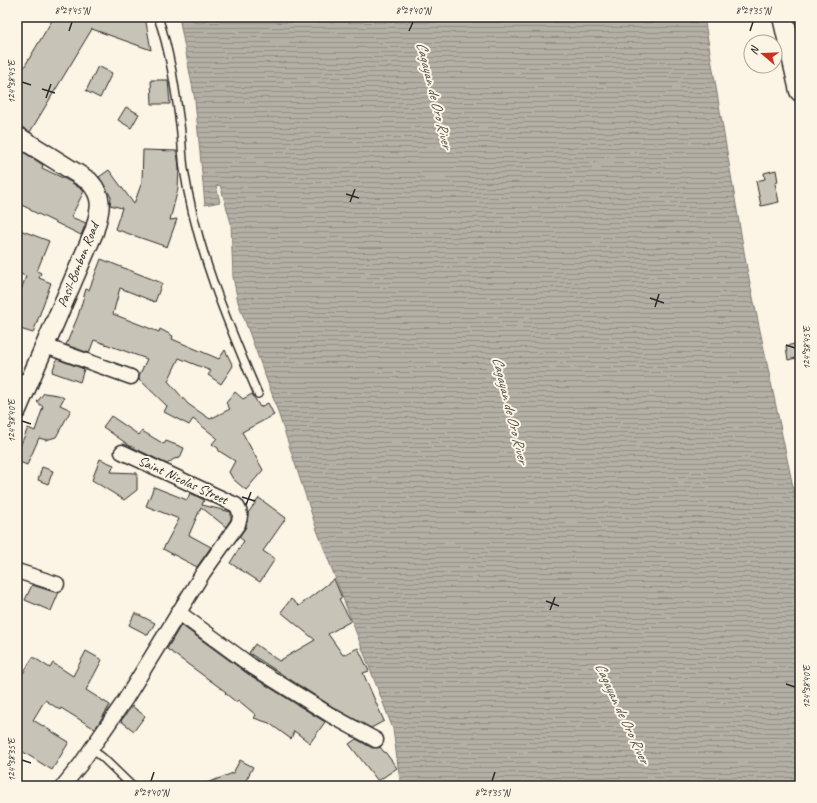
<svg xmlns="http://www.w3.org/2000/svg" width="817" height="803" viewBox="0 0 817 803" font-family="Caveat,sans-serif">
  <style>
    .water { fill: url(#water-rules); stroke: #7d7b74 }
    .building { fill: #c8c3b7; stroke: #2b2b2b }
    .lines { fill: none; stroke-linecap: round; stroke-linejoin: round }
    .service-casing { stroke: #2b2b2b; stroke-width: 10 }
    .minor-casing { stroke: #2b2b2b; stroke-width: 17 }
    .tertiary-casing { stroke: #2b2b2b; stroke-width: 21 }
    .secondary-casing { stroke: #2b2b2b; stroke-width: 23 }
    .service { stroke: #fcf5e5; stroke-width: 7 }
    .minor { stroke: #fcf5e5; stroke-width: 14 }
    .tertiary { stroke: #fcf5e5; stroke-width: 18 }
    .secondary { stroke: #fcf5e5; stroke-width: 20 }
    .ticks { fill: none; stroke: #2b2b2b; stroke-width: 1.5 }
    .labels { text-anchor: middle; dominant-baseline: central; stroke-width: 4; stroke-linejoin: round; paint-order: stroke }
    .street-label { font-size: 14px; fill: #2b2b2b; stroke: #fcf5e5 }
    .water-label { font-size: 15px; font-style: italic; fill: #545350; stroke: #fcf5e5 }
    .neatline { fill: none; stroke: #2b2b2b; stroke-width: 1.5 }
    .ticks-label { font-size: 10px; text-anchor: middle; fill: #2b2b2b }
  </style>
  <defs>
    <pattern id="water-rules" width="6" height="5" patternUnits="userSpaceOnUse"><rect width="6" height="5" fill="#b4b0a5"/><path d="M0 2.5h6" fill="none" stroke="#938f87"/></pattern>
  </defs>
  <rect width="100%" height="100%" fill="#fcf5e5"/>
  <filter id="ink" filterUnits="userSpaceOnUse"><feTurbulence type="fractalNoise" baseFrequency=".025" numOctaves="2"/><feDisplacementMap in="SourceGraphic" scale="8" xChannelSelector="R" yChannelSelector="G"/><feConvolveMatrix kernelMatrix="1 2 1 2 8 2 1 2 1" color-interpolation-filters="sRGB"/></filter>
  <g filter="url(#ink)">
    <!-- water -->
    <path class="water" d="M179,17H704L747,269L800,520V786H403L400,781L393,729L317,530L272,394L238,302L233,277L231,223L220,185L216,186L220,202L205,205L195,100Z"/>
    <!-- building -->
    <g class="building">
      <path d="M54,17H145L151,50L92,29L30,132L17,126V79Z"/>
      <path d="M98,66L112,73L100,98L86,91Z"/>
      <path d="M151,80H168L170,104H152Z"/>
      <path d="M126,107L139,114L131,128L118,120Z"/>
      <path d="M17,148L19,150L18,151L25,153L43,165L42,168L69,181L84,191L71,217L86,223L81,235L30,210V209L17,203Z"/>
      <path d="M143,150L177,151L179,167L178,189L170,220L177,219L167,247L115,229L122,208L110,205L111,197L99,177L109,170L134,204L142,182Z"/>
      <path d="M776,170L778,182L775,183L779,202L761,206L756,181L765,179L764,173Z"/>
      <path d="M20,230L49,241L37,271L41,273L39,278L51,283L33,333L17,328V301L26,276L17,273V239Z"/>
      <path d="M101,259L162,283L155,302L120,288L113,314L159,332L160,329L173,336L172,339L219,359L225,350L233,366L221,384L208,375L211,371L179,358L168,381L188,404L210,419L230,409L226,403L235,392L243,399L252,394L260,407L268,403L274,415L242,432L263,470L246,490L233,479L229,472L235,461L219,451L218,448L212,444L217,438L193,419L189,425L164,412L167,406L139,379V376L147,359L94,340L89,353L66,345L78,316L86,289L89,290Z"/>
      <path d="M799,343L800,357L788,360L786,346Z"/>
      <path d="M57,359L84,369L80,382L52,372Z"/>
      <path d="M44,393L58,395L64,398L60,405L71,410L56,437L46,440L39,438L27,465L17,461V453L28,428L35,431L43,407L37,402Z"/>
      <path d="M111,416L139,435L142,431L164,444L166,441L184,448L180,458L174,459L167,464L130,446L103,427Z"/>
      <path d="M100,459L114,465L111,472L137,473V490L124,500L92,480Z"/>
      <path d="M42,467L53,471L48,484L38,480Z"/>
      <path d="M154,487L187,500L190,493L204,500L202,505L231,512V519L226,527L201,507L189,535L211,547L197,567L163,549L179,519L146,506Z"/>
      <path d="M259,498L286,518L263,551L275,559L260,582L230,563L244,541L239,537L246,527L248,513Z"/>
      <path d="M334,579L342,598L339,599L351,621L328,634L343,655L358,648L369,671L363,673L384,721L371,728L336,709L249,653L255,644L279,661L315,640L281,612L291,599L299,606Z"/>
      <path d="M32,585L54,592H59L51,611L25,600Z"/>
      <path d="M135,613L155,623L148,635L129,625Z"/>
      <path d="M181,625L248,674L325,722L310,743L294,731L291,739L269,723L254,718L256,715L238,700L236,702L225,693L226,692L167,649Z"/>
      <path d="M86,651L102,660L86,690L110,705L95,729L61,708L60,710L45,700L33,720L69,742L52,770L17,748V683L33,657L50,668L53,663L73,676Z"/>
      <path d="M132,706L145,716L134,731L121,721Z"/>
      <path d="M356,739L372,748L380,747L384,752H385L397,768L378,781L349,744Z"/>
      <path d="M240,760L253,767L243,786H202V785L233,773Z"/>
    </g>
    <g class="lines">
      <!-- service casing -->
      <g class="service-casing">
        <g id="service">
          <path d="M158,17C170,51 175,88 180,124C182,139 182,154 184,169C196,248 227,322 258,394"/>
          <path d="M91,749L102,757L132,786"/>
        </g>
      </g>
      <!-- minor casing -->
      <g class="minor-casing">
        <g id="minor">
          <path d="M45,346L131,377"/>
          <path d="M17,380L29,384"/>
          <path d="M17,571L57,584"/>
          <path d="M178,612L253,667L332,716L376,740"/>
          <path d="M63,786L80,765L125,700L203,573L238,524C241,516 241,512 236,505L122,452"/>
        </g>
      </g>
      <!-- tertiary casing -->
      <g class="tertiary-casing">
        <path id="tertiary" d="M17,136L89,181C105,198 100,211 94,232L17,410"/>
      </g>
      <!-- secondary casing -->
      <g class="secondary-casing">
        <path id="secondary" d="M783,17L800,91"/>
      </g>
      <!-- service -->
      <use href="#service" class="service"/>
      <!-- minor -->
      <use href="#minor" class="minor"/>
      <!-- tertiary -->
      <use href="#tertiary" class="tertiary"/>
      <!-- secondary -->
      <use href="#secondary" class="secondary"/>
    </g>
  </g>
  <!-- ticks -->
  <path class="ticks" d="M69,31L72,22M409,31L413,22M750,31L753,22M22,82L31,85M42,89L55,93M46,98L51,84M346,194L359,198M350,202L355,189M650,298L664,303M655,307L659,294M786,345L795,348M22,421L31,424M242,497L255,501M246,505L251,492M546,601L559,606M550,610L555,597M786,684L795,687M22,760L31,763M151,781L154,772M492,781L495,772"/>
  <g class="labels">
    <!-- street labels -->
    <g class="street-label">
      <text transform="translate(78 265) rotate(-68)">Pasil-Bonbon Road</text>
      <text transform="translate(183 480) rotate(25)">Saint Nicolas Street</text>
    </g>
    <!-- water labels -->
    <g class="water-label">
      <text transform="translate(434 95) rotate(76)">Cagayan de Oro River</text>
      <text transform="translate(510 410) rotate(76)">Cagayan de Oro River</text>
      <text transform="translate(622 713) rotate(65)">Cagayan de Oro River</text>
    </g>
  </g>
  <!-- margin -->
  <rect width="817" height="803" fill="none" stroke="#fcf5e5" stroke-width="44"/>
  <!-- north arrow -->
  <g transform="translate(763 54) rotate(289)"><circle r="19" fill="#fcf5e5" stroke="#a8a49b"/>
  <path d="M0-3L7 15L0 10L-7 15Z" fill="#c8321e"/>
  <text y="-6" font-size="11" font-weight="bold" text-anchor="middle" fill="#2b2b2b">N</text>
  </g>
  <rect x="22" y="22" width="773" height="759" class="neatline"/>
  <g class="ticks-label">
    <text x="72" y="14">8°29'45"N</text>
    <text x="413" y="14">8°29'40"N</text>
    <text x="753" y="14">8°29'35"N</text>
    <text transform="translate(11 82) rotate(-90)" y="4">124°38'45"E</text>
    <text transform="translate(806 348) rotate(-90)" y="4">124°38'45"E</text>
    <text transform="translate(11 421) rotate(-90)" y="4">124°38'40"E</text>
    <text transform="translate(806 687) rotate(-90)" y="4">124°38'40"E</text>
    <text transform="translate(11 760) rotate(-90)" y="4">124°38'35"E</text>
    <text x="151" y="796">8°29'40"N</text>
    <text x="492" y="796">8°29'35"N</text>
  </g>
</svg>
